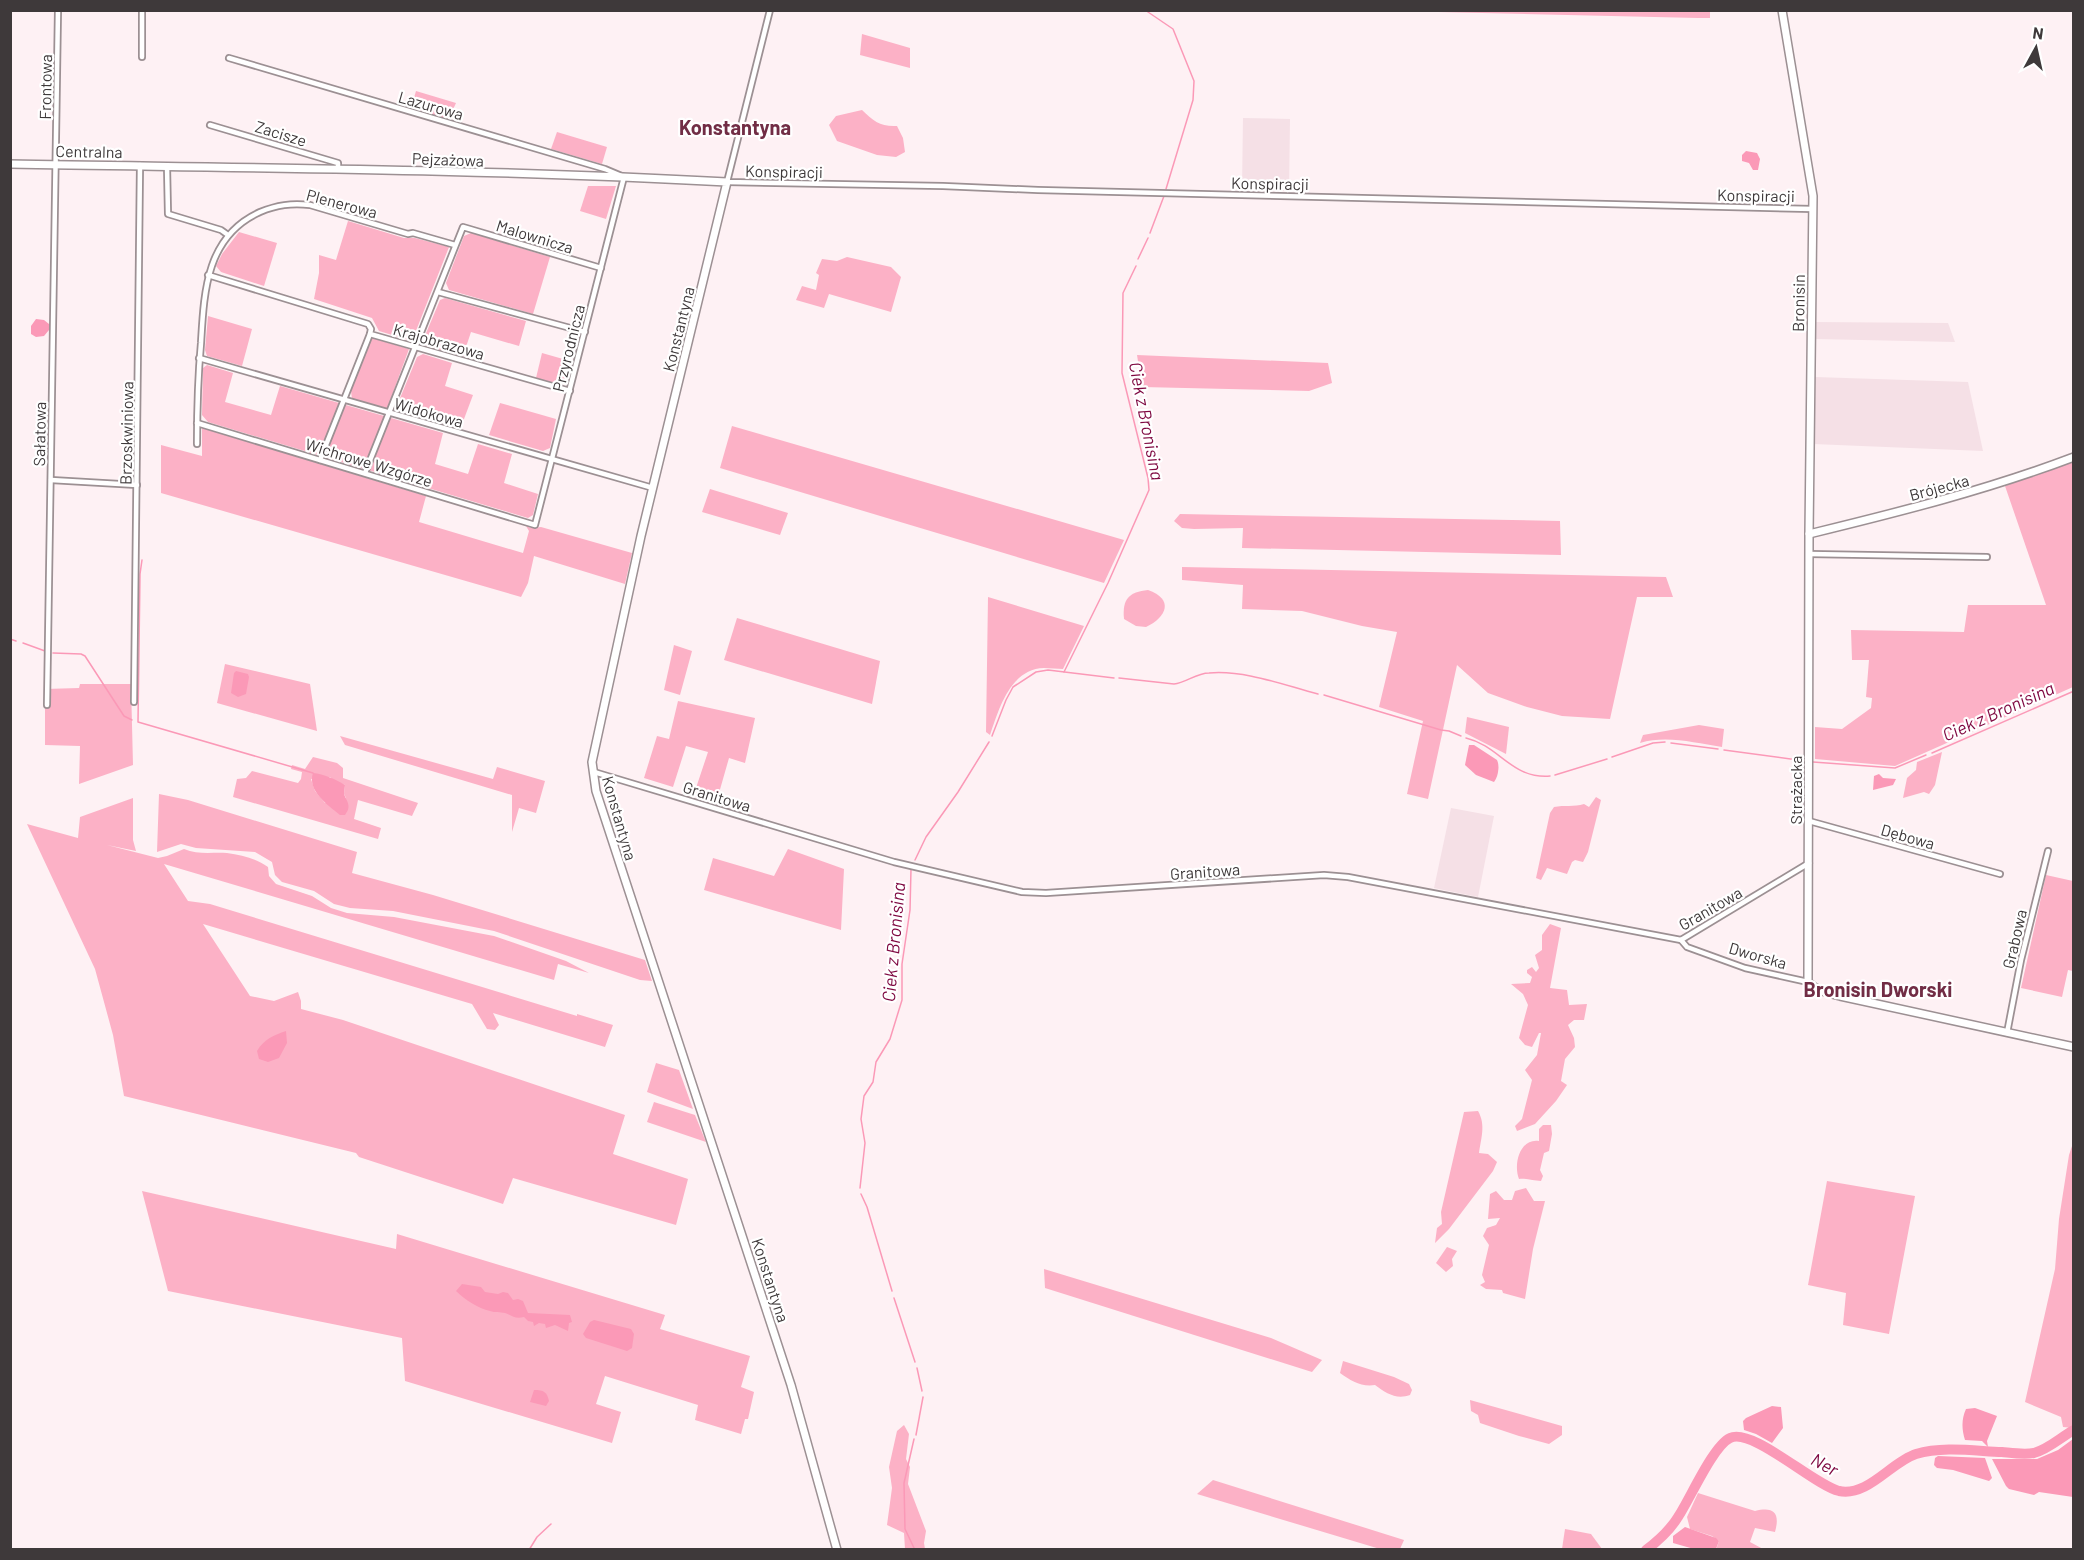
<svg xmlns="http://www.w3.org/2000/svg" width="2084" height="1560" viewBox="0 0 2084 1560" font-family="Barlow,sans-serif">
  <style>
    .built { fill: #f5e0e6 }
    .green { fill: #fcb1c6; fill-rule: evenodd }
    .water { fill: #fb99b7 }
    .lines { fill: none; stroke-linecap: round; stroke-linejoin: round }
    .stream { stroke: #fb99b7; stroke-width: 1.5 }
    .river { stroke: #fb99b7; stroke-width: 10 }
    .street-casing { stroke: #9c9093; stroke-width: 8 }
    .secondary-casing { stroke: #9c9093; stroke-width: 10 }
    .street { stroke: #fff; stroke-width: 4.5 }
    .secondary { stroke: #fff; stroke-width: 7 }
    .labels { text-anchor: middle; dominant-baseline: central; stroke-width: 4.5; stroke-linejoin: round; paint-order: stroke }
    .street-label { font-size: 16px; fill: #3e393a; stroke: #fff }
    .water-label { font-size: 18px; font-style: italic; fill: #7e0740; stroke: #fff }
    .quarter-label { font-size: 20px; font-weight: bold; fill: #712d45; stroke: #fff }
  </style>
  <rect width="100%" height="100%" fill="#fef1f4"/>
  <!-- built -->
  <g class="built">
    <path d="M1243,118L1290,119L1289,191L1242,190Z"/>
    <path d="M1815,322L1948,323L1955,342L1815,339Z"/>
    <path d="M1815,377L1968,382L1983,451L1813,444Z"/>
    <path d="M1451,808L1494,816L1478,897L1434,888Z"/>
  </g>
  <!-- green -->
  <g class="green">
    <path d="M1710,11V18H1698L1394,11Z"/>
    <path d="M862,34L910,48V68L860,55Z"/>
    <path d="M416,91L456,103L451,114L445,118L411,108Z"/>
    <path d="M862,110C873,121 881,127 897,126L903,138L905,152L896,157L877,155L837,141L829,125L836,116Z"/>
    <path d="M557,132L607,147L602,164L551,149Z"/>
    <path d="M588,186H616L606,219L580,211Z"/>
    <path d="M348,221L404,238H415L449,247L412,341L379,331L372,318L314,299L319,273V255L336,260Z"/>
    <path d="M239,232L277,243L264,286L221,272L216,266L222,254Z"/>
    <path d="M471,233L550,257L533,314L449,290L446,283L464,236Z"/>
    <path d="M847,257L891,267L901,277L891,312L829,294L824,308L796,300L802,286L816,290L819,275L816,273L822,259L837,261Z"/>
    <path d="M445,298L526,321L519,346L471,332L463,356L426,346L424,338L440,300Z"/>
    <path d="M208,316L252,329L242,366L207,356L205,350Z"/>
    <path d="M372,338L409,349L387,409L352,399L351,391Z"/>
    <path d="M542,353L570,361L566,382L560,385L536,378Z"/>
    <path d="M423,354L452,363L445,386L473,395L461,427L400,409L398,403L417,357Z"/>
    <path d="M1137,355L1328,363L1332,383L1309,391L1142,387Z"/>
    <path d="M207,365L233,373L225,402L271,415L280,386L443,433L435,464L468,474L478,444L512,454L504,483L538,494L533,515L528,518L208,422L202,415L203,368Z"/>
    <path d="M500,403L556,419L550,448L543,451L489,435Z"/>
    <path d="M732,426L1124,540L1104,583L720,468Z"/>
    <path d="M202,428L426,496L419,522L523,553L529,531L526,526L531,528L541,527L632,553L625,584L534,556L528,583L521,597L161,493V445L202,456Z"/>
    <path d="M2073,460V687L1895,766L1815,759V727L1842,729L1871,708L1872,698L1866,697L1869,660H1852L1851,630L1964,632L1968,605H2046L2005,486Z"/>
    <path d="M710,489L788,513L780,535L702,512Z"/>
    <path d="M1180,514L1560,521L1561,555L1242,548L1243,528L1194,529L1182,528L1174,521Z"/>
    <path d="M1182,567L1666,577L1673,597H1637L1610,719L1562,716L1527,707L1488,693L1457,665L1428,799L1407,794L1423,721L1379,707L1397,632L1362,626L1302,611L1242,609L1243,585L1182,580Z"/>
    <path d="M1148,590C1174,599 1167,617 1146,627L1136,626L1124,619C1122,599 1129,592 1148,590Z"/>
    <path d="M988,597L1084,626L1063,669C1057,669 1050,668 1044,668C1010,669 999,709 990,735L986,732Z"/>
    <path d="M737,618L880,661L872,704L724,660Z"/>
    <path d="M674,645L692,651L680,695L664,690Z"/>
    <path d="M225,664L310,684L317,731L217,703Z"/>
    <path d="M80,684H131L133,765L79,784L80,746L45,745V689L79,688Z"/>
    <path d="M678,701L755,718L745,763L729,758L717,800L694,794L708,752L686,746L673,787L644,778L657,736L669,739Z"/>
    <path d="M1467,717L1509,727L1506,754L1465,733Z"/>
    <path d="M1699,725L1724,729L1722,747C1694,743 1667,735 1640,743L1643,735Z"/>
    <path d="M340,736L493,779L497,767L545,781L536,813L519,808L512,832V795L345,745Z"/>
    <path d="M1942,752L1935,785L1929,794L1924,792L1903,798L1907,778L1916,770L1917,762Z"/>
    <path d="M313,757L337,763L343,768V778L418,803L412,816L358,800L354,819L381,828L378,839L233,797L237,779L246,778L252,771L298,783L301,779L302,772L291,769L292,765L305,769ZM330,777L333,780L345,785L344,794L346,798L325,803L315,791L311,779Z"/>
    <path d="M159,794L188,800L357,852L352,873L433,895L645,960L652,981L640,980L494,931L393,911L350,908L334,904L314,891L282,882L275,875L272,862L255,852L196,848L181,844L157,852Z"/>
    <path d="M1596,797L1601,800L1588,852L1583,862L1575,860L1572,862L1567,874L1547,868L1541,880L1536,878L1550,813L1554,807C1564,805 1574,807 1584,804L1589,807Z"/>
    <path d="M133,798V840L136,851L107,845L158,858L167,856L184,849C198,855 212,852 227,853C242,855 255,858 268,867L269,876L276,884L312,896L331,908L347,913L394,917L494,936L566,961L589,973L558,964L554,980L164,864L188,901L210,904L577,1016V1014L613,1025L605,1047L493,1013L499,1025L495,1030L487,1029L472,1004L203,924L250,996L274,1001L298,992L301,1001V1009L343,1020L625,1115L613,1154L688,1179L676,1225L513,1178L503,1204L359,1157L356,1153L124,1096L113,1035L95,969L27,824L78,838L80,817Z"/>
    <path d="M788,849L844,869L841,930L704,890L713,858L774,876Z"/>
    <path d="M2046,875L2073,881V971L2068,970L2062,997L2021,988Z"/>
    <path d="M1550,924L1561,928L1550,988L1567,990L1569,1005L1587,1004L1584,1020H1574L1568,1025L1574,1038L1575,1047L1565,1059L1561,1081L1567,1085L1556,1101L1535,1124L1517,1131L1515,1126L1522,1119L1532,1080L1525,1070L1537,1055L1541,1033H1539L1532,1047L1525,1045L1519,1038L1528,1005L1523,994L1511,984L1530,983L1532,977L1527,973V970L1532,967L1536,972L1539,968L1535,955L1542,950V935Z"/>
    <path d="M656,1063L679,1070L693,1109L647,1092Z"/>
    <path d="M654,1102L695,1115L706,1142L647,1122Z"/>
    <path d="M1478,1111C1486,1125 1481,1138 1479,1153L1488,1154L1497,1162L1493,1171L1449,1229L1435,1243L1437,1228L1442,1224L1441,1212L1464,1112Z"/>
    <path d="M1543,1125H1551L1552,1134L1549,1151L1544,1153L1540,1170L1543,1176L1541,1181C1533,1181 1526,1178 1519,1179C1513,1164 1520,1138 1539,1141V1129Z"/>
    <path d="M2073,1143L2074,1428L2063,1427L2061,1417L2025,1402L2055,1269L2059,1219L2069,1155Z"/>
    <path d="M1827,1181L1915,1196L1889,1334L1843,1325L1846,1293L1808,1285Z"/>
    <path d="M1526,1188L1534,1201H1545L1533,1249L1525,1299L1503,1293L1502,1290L1486,1289L1480,1285L1485,1282L1482,1275L1489,1245L1483,1236L1487,1228L1496,1225L1500,1218L1488,1219L1490,1194L1496,1191L1504,1200H1512L1515,1191Z"/>
    <path d="M142,1191L396,1249L397,1234L665,1315L660,1329L750,1356L741,1387L754,1392L748,1419H745L741,1434L695,1420L698,1405L605,1376L596,1404L621,1412L612,1443L405,1381L402,1338L168,1291Z"/>
    <path d="M1447,1247L1457,1251L1452,1259L1453,1266L1446,1272L1436,1263Z"/>
    <path d="M1044,1269L1271,1338L1322,1360L1312,1372L1045,1288Z"/>
    <path d="M1343,1361L1394,1377L1409,1384L1412,1390L1410,1395C1396,1400 1386,1393 1375,1385C1361,1387 1351,1381 1340,1373Z"/>
    <path d="M1470,1400L1562,1426V1435L1549,1444L1519,1436L1480,1423L1478,1415L1471,1411Z"/>
    <path d="M904,1425L909,1434L906,1459L910,1467L908,1484L926,1531L924,1543L925,1549H905L904,1533L887,1525L892,1488L889,1467L897,1431Z"/>
    <path d="M1213,1480L1404,1540L1400,1549H1380L1197,1494Z"/>
    <path d="M1698,1493L1755,1511C1775,1506 1780,1514 1775,1532L1755,1528L1750,1542L1763,1549L1716,1550L1719,1541L1712,1536L1690,1529L1687,1517Z"/>
    <path d="M1565,1529L1591,1534L1602,1549H1562Z"/>
  </g>
  <!-- water -->
  <g class="water">
    <path d="M1746,151L1757,153L1760,159L1758,170H1753L1749,163L1742,161V155Z"/>
    <path d="M36,319L44,320L49,324V330L44,336L36,337L31,334V326Z"/>
    <path d="M236,671L248,674L249,677L246,694L238,697L231,693L234,673Z"/>
    <path d="M1469,745H1474L1497,760C1500,766 1498,777 1494,782L1476,775L1465,765Z"/>
    <path d="M313,773C324,774 335,779 345,785L344,794C347,802 352,806 345,815H340C328,805 307,791 313,773Z"/>
    <path d="M1879,774L1883,778L1896,779L1893,785L1873,790L1874,776Z"/>
    <path d="M286,1031L287,1043L279,1058L268,1062L259,1059L257,1051C264,1039 274,1035 286,1031Z"/>
    <path d="M462,1284L481,1287L485,1292L498,1294L503,1292L508,1293L513,1300L518,1299L523,1301L528,1313L570,1315L572,1322L569,1323L568,1331L555,1325L546,1328L545,1324L539,1323L534,1326L533,1322L528,1321L524,1317C515,1319 513,1316 505,1313C500,1312 495,1313 490,1311C478,1308 465,1300 456,1291Z"/>
    <path d="M594,1320L631,1329L634,1334L632,1348L627,1351L586,1338L583,1334L590,1322Z"/>
    <path d="M534,1390C544,1390 547,1392 549,1401L546,1406L530,1402Z"/>
    <path d="M1772,1406L1781,1407L1783,1428L1772,1443L1756,1434L1744,1430L1743,1421L1746,1418Z"/>
    <path d="M1975,1408L1997,1416L1987,1441L1988,1447L1982,1441L1965,1440C1962,1430 1961,1420 1966,1409Z"/>
    <path d="M2073,1439V1497L2039,1492L2034,1495L2009,1489L2006,1486L1992,1459H2037L2058,1450Z"/>
    <path d="M1938,1456L1985,1458L1992,1478L1989,1481L1953,1470L1937,1468L1934,1465L1935,1458Z"/>
    <path d="M1685,1527L1716,1538L1719,1541L1716,1549H1694L1673,1543V1536Z"/>
  </g>
  <g class="lines">
    <!-- stream -->
    <g class="stream">
      <path d="M1145,10L1173,29L1194,81L1193,100L1166,189"/>
      <path d="M1150,233L1164,196"/>
      <path d="M1138,259L1148,238"/>
      <path d="M142,560L140,574L138,722L313,773"/>
      <path d="M10,639L16,641"/>
      <path d="M23,643L45,651"/>
      <path d="M53,653L81,654L85,656L124,716L132,720"/>
      <path d="M1064,672L1108,583L1149,490L1148,478L1122,373L1123,293L1136,266"/>
      <path d="M1119,678L1174,684C1186,683 1196,673 1209,673C1246,670 1283,685 1318,694"/>
      <path d="M1324,695L1441,730L1449,731L1461,736"/>
      <path d="M992,736L1006,700L1013,687L1036,672L1048,670L1114,678"/>
      <path d="M1466,738C1500,746 1511,779 1550,776"/>
      <path d="M1671,743L1718,749"/>
      <path d="M1724,750L1805,761"/>
      <path d="M1932,753L2074,691"/>
      <path d="M1612,757L1653,743L1665,742"/>
      <path d="M1813,762L1895,768L1926,755"/>
      <path d="M1555,775L1607,759"/>
      <path d="M915,860L926,837L958,792L989,742"/>
      <path d="M860,1188L865,1143L861,1119L864,1096L873,1082L876,1062L890,1039L902,1000V964L910,910L911,869"/>
      <path d="M861,1194L867,1207L892,1291"/>
      <path d="M894,1298L915,1362"/>
      <path d="M917,1368L922,1391"/>
      <path d="M916,1435L923,1397"/>
      <path d="M914,1439L904,1483L905,1529L915,1550"/>
      <path d="M529,1550L537,1537L551,1524"/>
    </g>
    <!-- river -->
    <path class="river" d="M1646,1550C1658,1541 1670,1530 1678,1517C1690,1499 1713,1446 1730,1438C1752,1427 1814,1485 1839,1491C1868,1497 1891,1462 1916,1454C1943,1446 1975,1451 2002,1452C2012,1453 2024,1455 2034,1453C2049,1449 2061,1437 2074,1430"/>
    <!-- street casing -->
    <g class="street-casing">
      <g id="street">
        <path d="M770,10L727,182L943,186L1038,190L1813,209"/>
        <path d="M142,57V10"/>
        <path d="M210,125L338,163V169"/>
        <path d="M167,166L168,214L221,230L228,235"/>
        <path d="M208,275L368,324L371,329L370,334L570,391"/>
        <path d="M438,292L585,332"/>
        <path d="M199,358L653,488"/>
        <path d="M197,423L535,525L624,177L605,169L229,58"/>
        <path d="M197,444C197,410 198,376 201,343C204,292 206,236 260,212C277,205 291,203 310,205L408,234L413,233L455,245"/>
        <path d="M320,460L370,334"/>
        <path d="M365,473L463,227L601,268"/>
        <path d="M51,480L137,485"/>
        <path d="M1809,554L1987,557"/>
        <path d="M134,702L140,165"/>
        <path d="M47,705L58,10"/>
        <path d="M594,772L894,862L1022,892L1046,893L1324,875L1348,877L1681,940L1809,863"/>
        <path d="M1809,821L2000,874"/>
        <path d="M1681,940L1687,947L1745,968L1808,982"/>
        <path d="M2007,1033L2021,960L2048,851"/>
      </g>
    </g>
    <!-- secondary casing -->
    <g class="secondary-casing">
      <g id="secondary">
        <path d="M1782,10L1813,196L1809,534L1808,982C1817,991 1828,993 1840,996L2074,1047"/>
        <path d="M10,164C249,168 489,169 727,182L641,536L592,762L596,791L791,1385L837,1550"/>
        <path d="M1809,534C1899,512 1987,490 2074,457"/>
      </g>
    </g>
    <!-- street -->
    <use href="#street" class="street"/>
    <!-- secondary -->
    <use href="#secondary" class="secondary"/>
  </g>
  <g class="labels">
    <!-- street labels -->
    <g class="street-label">
      <text transform="translate(45 87) rotate(-89)">Frontowa</text>
      <text transform="translate(431 105) rotate(16)">Lazurowa</text>
      <text transform="translate(281 133) rotate(17)">Zacisze</text>
      <text transform="translate(89 151) rotate(1)">Centralna</text>
      <text transform="translate(448 159) rotate(2)">Pejzażowa</text>
      <text transform="translate(784 171) rotate(1)">Konspiracji</text>
      <text transform="translate(1270 183) rotate(1)">Konspiracji</text>
      <text transform="translate(1756 195) rotate(1)">Konspiracji</text>
      <text transform="translate(342 203) rotate(15)">Plenerowa</text>
      <text transform="translate(535 236) rotate(17)">Malownicza</text>
      <text transform="translate(1798 303) rotate(-89)">Bronisin</text>
      <text transform="translate(678 329) rotate(-76)">Konstantyna</text>
      <text transform="translate(439 341) rotate(16)">Krajobrazowa</text>
      <text transform="translate(568 348) rotate(-76)">Przyrodnicza</text>
      <text transform="translate(429 412) rotate(16)">Widokowa</text>
      <text transform="translate(126 433) rotate(-89)">Brzoskwiniowa</text>
      <text transform="translate(39 434) rotate(-89)">Sałatowa</text>
      <text transform="translate(369 462) rotate(17)">Wichrowe Wzgórze</text>
      <text transform="translate(1939 487) rotate(-15)">Brójecka</text>
      <text transform="translate(1795 790) rotate(-90)">Strażacka</text>
      <text transform="translate(717 796) rotate(17)">Granitowa</text>
      <text transform="translate(620 818) rotate(74)">Konstantyna</text>
      <text transform="translate(1908 836) rotate(16)">Dębowa</text>
      <text transform="translate(1205 871) rotate(-4)">Granitowa</text>
      <text transform="translate(1710 908) rotate(-30)">Granitowa</text>
      <text transform="translate(2014 939) rotate(-77)">Grabowa</text>
      <text transform="translate(1758 955) rotate(16)">Dworska</text>
      <text transform="translate(771 1280) rotate(72)">Konstantyna</text>
    </g>
    <!-- water labels -->
    <g class="water-label">
      <text transform="translate(1147 421) rotate(79)">Ciek z Bronisina</text>
      <text transform="translate(1998 711) rotate(-24)">Ciek z Bronisina</text>
      <text transform="translate(893 942) rotate(-85)">Ciek z Bronisina</text>
      <text transform="translate(1825 1464) rotate(29)">Ner</text>
    </g>
    <!-- quarter labels -->
    <g class="quarter-label">
      <text x="735" y="127">Konstantyna</text>
      <text x="1878" y="989">Bronisin Dworski</text>
    </g>
  </g>
  <!-- border -->
  <rect width="2084" height="1560" fill="none" stroke="#3e393a" stroke-width="24"/>
  <!-- north arrow -->
  <g transform="translate(2036 48) rotate(8)" stroke="#ffffff" stroke-width="4.5" paint-order="stroke">
  <path d="M0-4.5L10 22L0 15L-10 22Z" fill="#3e393a"/>
  <text y="-9" font-size="16" font-weight="bold" text-anchor="middle" fill="#3e393a">N</text>
  </g>
</svg>
